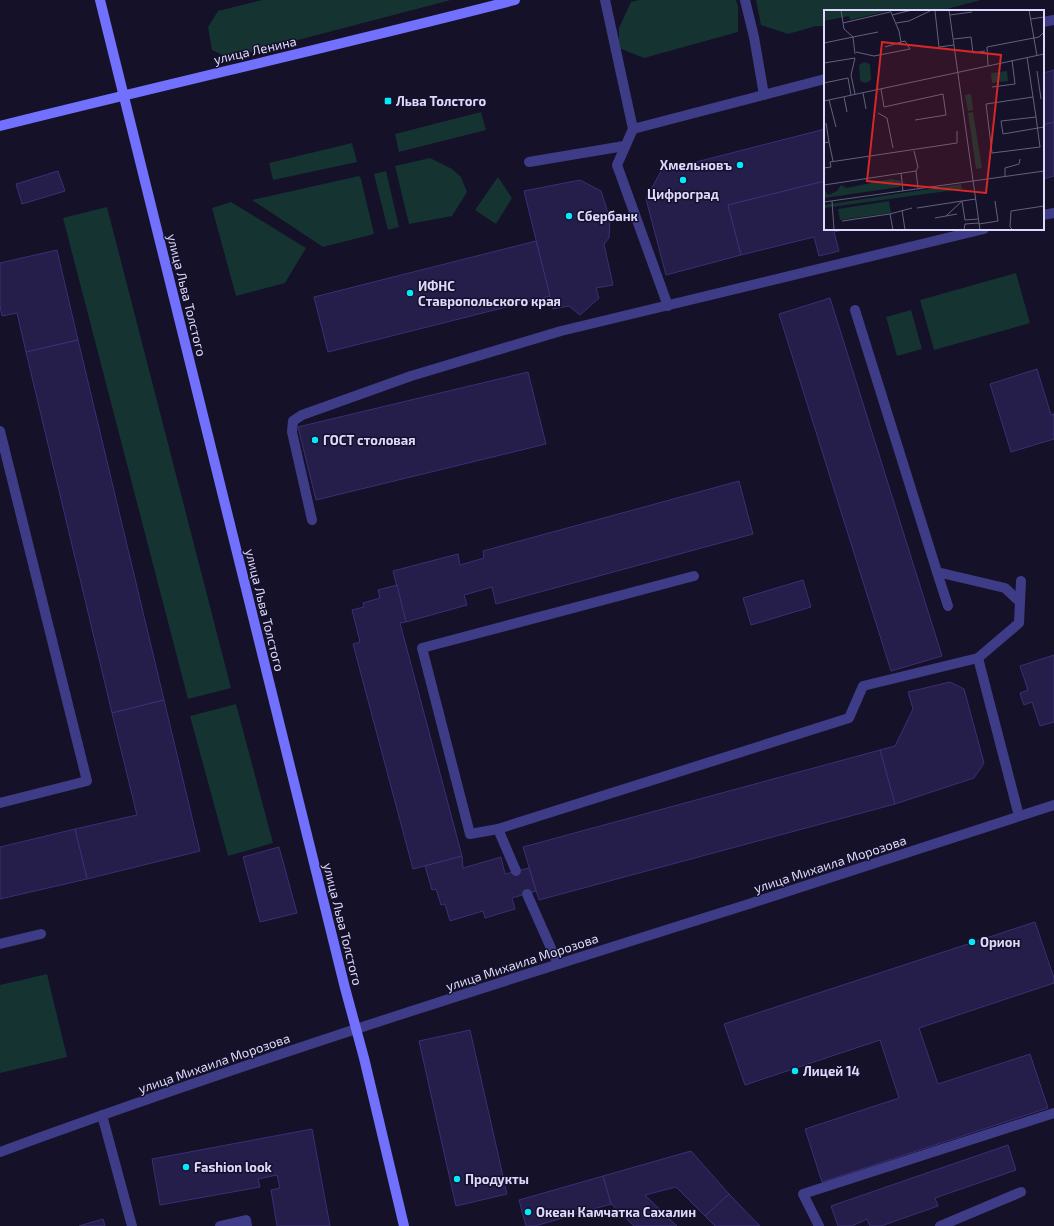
<svg xmlns="http://www.w3.org/2000/svg" width="1054" height="1226" viewBox="0 0 1054 1226" font-family="'Exo 2',sans-serif">
  <style>
    .green { fill: #143331 }
    .building { fill: #251d4a; stroke: #3c2f75 }
    .lines { fill: none; stroke-linecap: round; stroke-linejoin: round }
    .lane { stroke: #3e3c87; stroke-width: 10 }
    .street { stroke: #3e3c87; stroke-width: 10 }
    .secondary { stroke: #7271fd; stroke-width: 10 }
    .poi-dot { fill: #08e8fc; stroke: #141129; stroke-width: 1.5 }
    .labels { text-anchor: middle; dominant-baseline: central; stroke-width: 3; stroke-linejoin: round; paint-order: stroke }
    .street-label { font-size: 13px; fill: #ddd9fe; stroke: #141129 }
    .poi-label { font-size: 13px; font-weight: bold; fill: #ddd9fe; stroke: #141129; text-anchor: start }
    .inset-road { fill: none; stroke: #64617e; stroke-width: 1 }
    .view { fill: #d62828; fill-opacity: 0.15; stroke: #d62828; stroke-width: 2 }
    .inset-edge { fill: none; stroke: #ddd9fe; stroke-width: 2 }
  </style>
  <rect width="100%" height="100%" fill="#141129"/>
  <!-- green -->
  <g class="green">
    <path d="M262,0H451L229,58L212,50L208,27L218,11Z"/>
    <path d="M639,0H736L738,6V32L644,58L619,48V28L631,2Z"/>
    <path d="M756,0H981L939,11H825V26H816L788,34L761,25Z"/>
    <path d="M481,112L486,130L399,152L395,134Z"/>
    <path d="M352,143L357,162L273,180L269,163Z"/>
    <path d="M430,158L452,169L461,177L467,192L452,216L409,224L395,166Z"/>
    <path d="M386,171L399,227L388,230L374,174Z"/>
    <path d="M359,176L361,179L374,234L323,247L252,200Z"/>
    <path d="M498,177L512,198L496,224L475,210Z"/>
    <path d="M231,202L306,248L285,283L236,296L212,208Z"/>
    <path d="M107,207L231,688L188,699L63,218Z"/>
    <path d="M1016,273L1030,323L934,350L920,300Z"/>
    <path d="M911,310L922,349L897,356L886,317Z"/>
    <path d="M236,704L273,843L228,856L190,716Z"/>
    <path d="M47,974L67,1057L0,1073V985Z"/>
  </g>
  <!-- building -->
  <g class="building">
    <path d="M1054,70V122L1043,125V73Z"/>
    <path d="M1054,122V176L1043,179V125Z"/>
    <path d="M825,129V181L728,205L741,255L666,275L646,199L661,171Z"/>
    <path d="M58,171L65,191L22,204L16,184Z"/>
    <path d="M580,180L601,191L610,219L609,238L604,244L613,285L596,288L599,298L580,315L569,306L553,309L524,191Z"/>
    <path d="M825,181V229H847L834,232L839,251L819,256L814,237L741,255L728,205Z"/>
    <path d="M536,241L550,296L328,352L314,297Z"/>
    <path d="M57,250L78,340L26,352L17,313L2,316L0,306V263Z"/>
    <path d="M830,298L942,656L891,671L779,314Z"/>
    <path d="M78,340L164,700L112,713L26,352Z"/>
    <path d="M1037,369L1051,415L1054,414V439L1011,452L990,384Z"/>
    <path d="M528,372L546,444L316,500L298,427Z"/>
    <path d="M739,481L753,534L496,604L492,587L464,595L467,605L406,622L393,571L458,554L460,565L484,558L483,551Z"/>
    <path d="M803,580L811,607L751,625L743,598Z"/>
    <path d="M397,585L406,622L400,623L462,856L413,869L353,644L360,642L352,610L364,607L363,603L380,598L378,590Z"/>
    <path d="M1054,655V722L1040,726L1032,702L1024,705L1022,700L1020,693L1028,690L1020,666Z"/>
    <path d="M950,682L964,689L984,763L974,778L895,804L880,750L895,746L913,709L908,692Z"/>
    <path d="M164,700L200,851L87,879L75,829L137,815L112,713Z"/>
    <path d="M880,750L895,804L539,900L523,847Z"/>
    <path d="M75,829L87,879L0,899V847Z"/>
    <path d="M279,847L297,913L260,922L243,857Z"/>
    <path d="M462,856L463,868L501,857L505,874L529,868L536,891L512,898L515,909L485,918L483,911L450,921L445,904L441,905L436,889L432,890L425,866Z"/>
    <path d="M1035,922L1054,978V983L919,1028L938,1084L1030,1054L1048,1108L822,1182L805,1129L899,1098L880,1040L745,1085L724,1024Z"/>
    <path d="M470,1030L507,1194L456,1206L419,1041Z"/>
    <path d="M312,1129L330,1226H277L271,1190L280,1188L277,1175L258,1179L260,1187L160,1205L152,1159Z"/>
    <path d="M1008,1145L1016,1170L935,1198L938,1206L881,1226H870L867,1219L852,1226H838L831,1206Z"/>
    <path d="M691,1151L729,1194L705,1216L676,1187L645,1195L677,1226H634L611,1204L603,1176Z"/>
    <path d="M603,1176L611,1204L535,1226H526L519,1200Z"/>
    <path d="M729,1194L760,1226H715L705,1216Z"/>
    <path d="M103,1219L105,1226H79Z"/>
  </g>
  <g class="lines">
    <!-- lane -->
    <g class="lane">
      <path d="M605,0L633,129L617,165L668,306"/>
      <path d="M745,0L754,37L764,95"/>
      <path d="M1043,22L1054,20"/>
      <path d="M633,129L825,79"/>
      <path d="M529,162L624,146"/>
      <path d="M1043,215L1054,213"/>
      <path d="M855,310L937,572L1005,588L1020,602"/>
      <path d="M0,431L87,781L0,803"/>
      <path d="M312,520L292,432L293,421L302,415L411,376L561,331L984,229"/>
      <path d="M937,572L948,606"/>
      <path d="M694,576L422,648L470,834L498,829L849,718L863,686L978,658L1019,816"/>
      <path d="M978,658L1019,623L1021,581"/>
      <path d="M498,829L516,871"/>
      <path d="M527,894L558,964"/>
      <path d="M0,944L41,934"/>
      <path d="M102,1115L132,1226"/>
      <path d="M220,1226L246,1220L247,1226"/>
      <path d="M819,1226L803,1194L1054,1113"/>
      <path d="M940,1226L1021,1192"/>
    </g>
    <!-- street -->
    <path class="street" d="M0,1152C248,1061 500,982 752,903C853,871 953,837 1054,805"/>
    <!-- secondary -->
    <g class="secondary">
      <path d="M100,0L345,988L364,1058L404,1226"/>
      <path d="M0,126C172,83 344,44 515,0"/>
    </g>
  </g>
  <!-- markers -->
  <g class="poi-dot">
    <rect x="384" y="97" width="8" height="8" rx="2"/>
    <circle cx="740" cy="165" r="4"/>
    <circle cx="683" cy="180" r="4"/>
    <circle cx="569" cy="216" r="4"/>
    <circle cx="410" cy="293" r="4"/>
    <circle cx="315" cy="440" r="4"/>
    <circle cx="972" cy="942" r="4"/>
    <circle cx="795" cy="1071" r="4"/>
    <circle cx="186" cy="1167" r="4"/>
    <circle cx="457" cy="1179" r="4"/>
    <circle cx="528" cy="1212" r="4"/>
  </g>
  <g class="labels">
    <!-- street labels -->
    <g class="street-label">
      <text transform="translate(255 50) rotate(-13)">улица Ленина</text>
      <text transform="translate(187 295) rotate(76)">улица Льва Толстого</text>
      <text transform="translate(265 610) rotate(76)">улица Льва Толстого</text>
      <text transform="translate(830 864) rotate(-18)">улица Михаила Морозова</text>
      <text transform="translate(343 924) rotate(76)">улица Льва Толстого</text>
      <text transform="translate(522 962) rotate(-18)">улица Михаила Морозова</text>
      <text transform="translate(214 1063) rotate(-19)">улица Михаила Морозова</text>
    </g>
    <!-- poi labels -->
    <g class="poi-label">
      <text x="396" y="101">Льва Толстого</text>
      <text x="732" y="165" text-anchor="end">Хмельновъ</text>
      <text x="683" y="194" text-anchor="middle">Цифроград</text>
      <text x="577" y="216">Сбербанк</text>
      <text x="418" y="286">ИФНС<tspan x="418" dy="15">Ставропольского края</tspan></text>
      <text x="323" y="440">ГОСТ столовая</text>
      <text x="980" y="942">Орион</text>
      <text x="803" y="1071">Лицей 14</text>
      <text x="194" y="1167">Fashion look</text>
      <text x="465" y="1179">Продукты</text>
      <text x="536" y="1212">Океан Камчатка Сахалин</text>
    </g>
  </g>
  <!-- overview -->
  <g transform="translate(824 10)">
    <rect width="220" height="220" fill="#141129"/>
    <path d="M8,0H68L26,10L25,6L0,11V2ZM40,52L46,54L47,70L42,73L36,71L35,55ZM183,61L184,71L168,73L167,63ZM147,84L149,100L144,101L141,85ZM149,102L158,158L152,159L144,103ZM67,169L77,171L76,177L0,188V179L4,185L13,181L17,175L22,178ZM137,174L138,179L0,198V195ZM65,191L67,203L16,210L14,199Z" fill="#143331"/>
    <path class="inset-road" d="M17,0L20,19L29,27L54,22M125,0L156,220M205,0L213,46M111,1L115,37L130,35M68,5L88,0M126,5L148,2M207,9L220,7M19,13L66,2M72,13L85,11L108,0M130,29L147,27L149,43L161,41M0,33L29,27L31,44M61,37L77,32L75,21L66,0M32,42L50,46L86,39L81,31L77,32M203,47L212,107L216,137L168,143L162,94L209,87M0,53L31,48L27,65L31,84M164,56L163,37L215,27L220,22M213,61L217,89M0,73L24,68L27,85M168,77L191,74L188,50M57,79L60,97L119,84L122,105L91,110M39,83L42,99M20,87L23,102M5,90L12,117M0,91L220,44M54,103L63,108L69,138M212,107L177,111L179,124L220,117M5,132L9,151M0,133L5,132L2,113M90,141L94,157L92,161L94,178M0,158L7,157L6,152L133,133V121M77,163L79,181M181,167V158L195,154L196,149M0,175L92,161M152,189L138,191L141,210L155,209M8,191L10,220M0,192L220,161M93,198L138,191L122,206M78,200L81,220M111,208L133,204M18,211L66,204M155,214L174,211L171,191M69,220L66,204L88,198M140,220L141,214L155,213M189,220L186,217L187,201L220,196"/>
    <path class="view" d="M58,32L177,45L162,183L43,171Z"/>
    <rect width="220" height="220" class="inset-edge"/>
  </g>
</svg>
